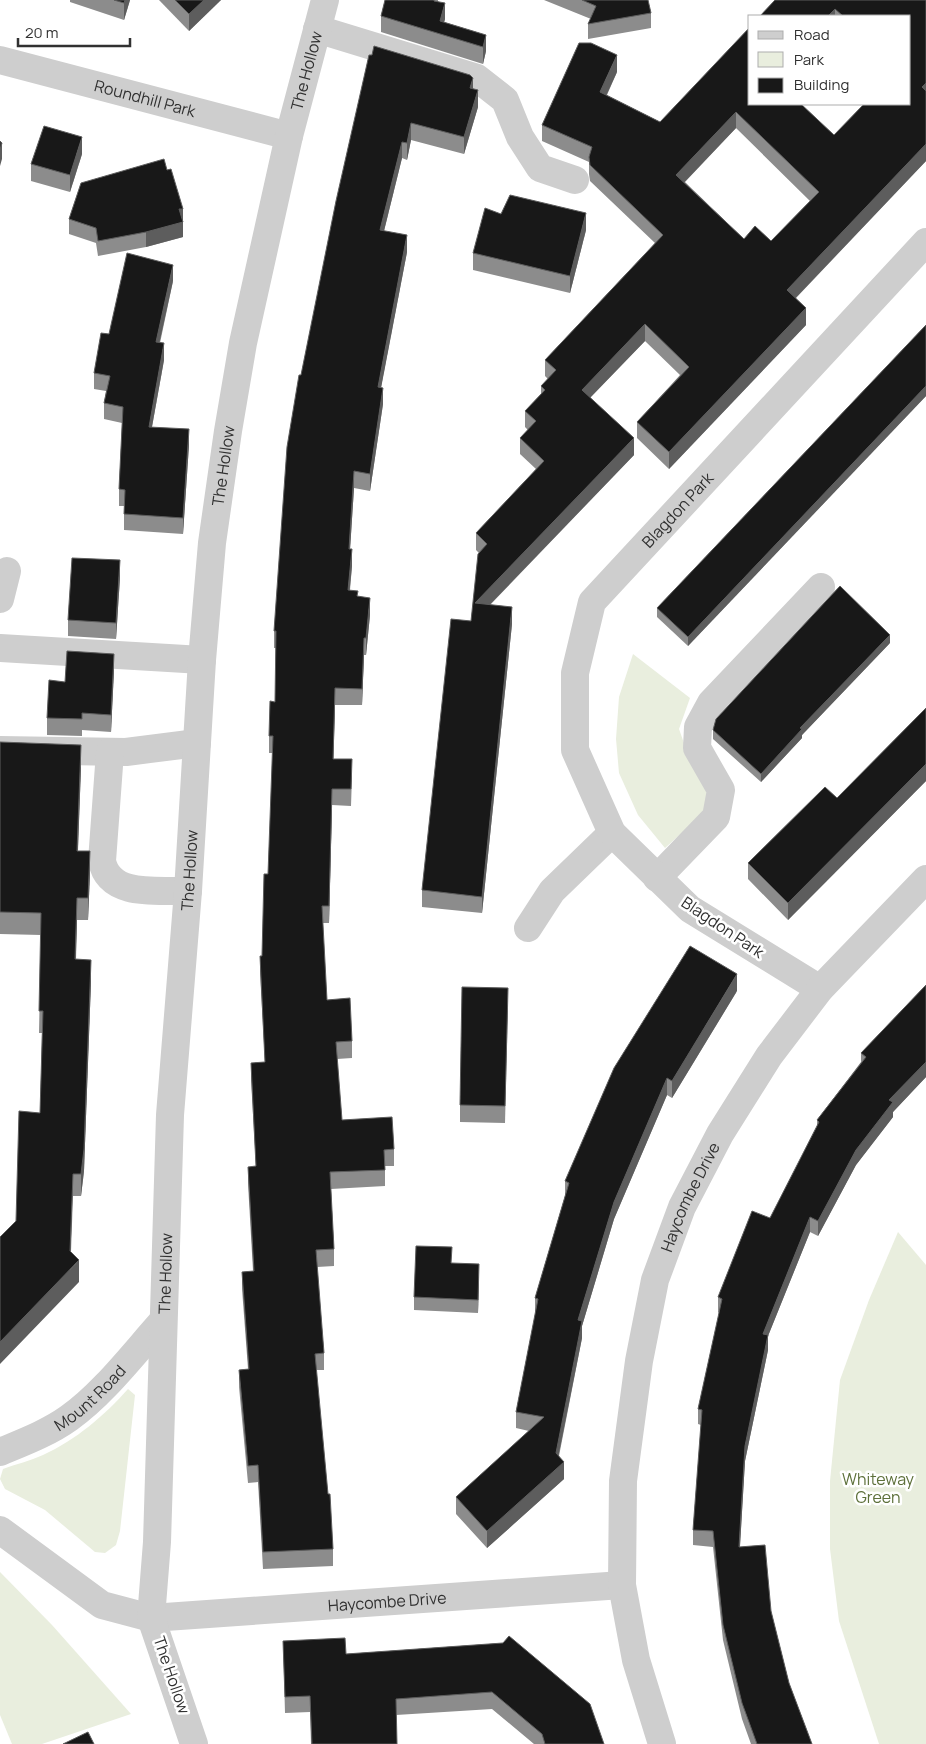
<svg xmlns="http://www.w3.org/2000/svg" width="926" height="1744" viewBox="0 0 926 1744" font-family="Manrope,sans-serif">
  <style>
    .green { fill: #e9eede }
    .lines { fill: none; stroke-linecap: round; stroke-linejoin: round }
    .minor { stroke: #cecece; stroke-width: 28 }
    .wall { fill: #8c8c8c; fill-rule: evenodd }
    .shaded-wall { fill: #5d5d5d }
    .building { fill: #181818; stroke: #5d5d5d; fill-rule: evenodd }
    .labels { text-anchor: middle; dominant-baseline: central; stroke-width: 5; stroke-linejoin: round; paint-order: stroke }
    .street-label { font-size: 16px; fill: #313131; stroke: #fff }
    .park-label { font-size: 16px; fill: #5d703a; stroke: #fff }
  </style>
  <rect width="100%" height="100%" fill="#fff"/>
  <!-- green -->
  <g class="green">
    <path d="M633,654L690,698L679,729L691,763L705,783L708,801L704,813L665,848L638,815L619,773L616,739L619,697Z"/>
    <path d="M898,1232L926,1265V1744H879L839,1621L830,1549V1481L840,1380L869,1300Z"/>
    <path d="M128,1389L135,1395L120,1531L116,1545L105,1553L95,1552L45,1510L5,1489L0,1479L3,1469C16,1464 30,1461 43,1455C76,1440 105,1415 128,1389Z"/>
    <path d="M0,1572L52,1625L131,1714L42,1744H12L0,1715Z"/>
  </g>
  <g class="lines">
    <!-- minor -->
    <g class="minor">
      <path d="M317,29L477,78L505,100L520,137L540,168L575,180"/>
      <path id="s1" d="M0,60L289,136"/>
      <path d="M0,599L7,571"/>
      <path d="M0,648L202,660"/>
      <path d="M0,750L126,752L197,743"/>
      <path d="M110,752L102,861C109,898 159,890 188,891"/>
      <path d="M657,878L716,817L721,790L697,748L698,727L711,703L821,587"/>
      <path d="M528,928L552,891L612,833"/>
      <path id="s2" d="M820,989L690,909L612,833L575,750V673L592,602L926,242"/>
      <path id="s3" d="M0,1452C24,1442 48,1433 69,1418C103,1394 134,1353 162,1322"/>
      <path id="s4" d="M0,1530L102,1605L151,1618L622,1585"/>
      <path id="s5" d="M194,1744L151,1618L157,1542L170,1115L188,891L202,660L212,543L228,431L243,343L289,136L325,0"/>
      <path id="s6" d="M662,1744L636,1660L622,1585L623,1481L639,1361L655,1280L682,1207L720,1134L769,1056L820,989L926,879"/>
    </g>
  </g>
  <!-- wall -->
  <g class="wall">
    <path d="M70,0H130L124,20L70,2Z"/>
    <path d="M159,0H221L189,31Z"/>
    <path d="M385,0H438V1L445,19L444,22L486,35V51L483,64L381,32V16Z"/>
    <path d="M544,0H648L651,13V28L588,39V24L591,19Z"/>
    <path d="M926,0V161L796,298L806,325L669,469L637,438V422L680,375L645,341L590,398L634,455L490,605L512,624L482,913L422,907V890L471,621L479,553L476,550V533L536,469L520,454V438L528,430L525,427V411L541,394V386L548,379L545,376V360L655,243L590,181L589,174V162L542,141V125L617,72L607,95L660,122L750,104L834,135L910,104V16H760ZM736,128L810,201L771,241L744,239L685,182Z"/>
    <path d="M369,55L473,89L478,107L464,154L411,140L407,160L402,158L384,231L407,252L381,387L383,404L370,491L354,488L350,549L352,566L350,590L358,597L370,615L366,655H364L362,705H335L333,759L352,776L351,806L332,805L329,923H322L327,1000L352,1041V1058L337,1059L342,1120L394,1149V1166H385V1186L331,1189L334,1249V1266L317,1267L324,1353V1370H316L333,1549V1566L263,1569L258,1482L248,1483L239,1387V1370L248,1369L242,1289V1272L253,1271L248,1184V1167H256L251,1080V1063L265,1062L260,973V956H262L268,874L273,753H269V736L275,702L276,648H274V631L301,375Z"/>
    <path d="M82,154L70,192L31,181V164Z"/>
    <path d="M167,170L183,209V237L146,247L98,256L96,243L69,234V219Z"/>
    <path d="M501,214L586,230L570,293L473,270V253Z"/>
    <path d="M173,281L160,343L164,360L152,427L189,445L183,534L124,530V506H119V489L122,423L104,419V403L106,391L94,389V373L109,334Z"/>
    <path d="M926,325V396L688,646L657,617V608Z"/>
    <path d="M120,577L116,639L68,636V620Z"/>
    <path d="M890,643L802,735V738L761,782L713,739V730Z"/>
    <path d="M114,670L111,732L82,730V736L47,735V718L65,682Z"/>
    <path d="M926,708V781L788,920L748,879V863L837,798Z"/>
    <path d="M0,742L81,767L78,851L90,873L88,920H77L76,960L91,982L84,1171L81,1196H73L71,1252L79,1282L16,1221L40,1113L42,1033H39L41,935L0,934Z"/>
    <path d="M926,985V1077L893,1112V1117L856,1165L818,1236L810,1232L768,1336V1350L745,1461L740,1547L771,1611L789,1683L812,1744H751L742,1719L723,1640L713,1547L693,1545V1530L701,1425L698,1424V1409L719,1313L718,1312V1297L770,1218L817,1128V1120L861,1062V1053Z"/>
    <path d="M737,991L672,1098L667,1095L614,1219L582,1326V1338L559,1456L564,1479L487,1548L456,1514V1497L529,1431L516,1428V1412L535,1315V1298L565,1196V1181Z"/>
    <path d="M508,1004L505,1123L460,1122V1105Z"/>
    <path d="M452,1263L479,1277L478,1313L414,1310V1297Z"/>
    <path d="M283,1641L346,1654L503,1643L604,1744H534L492,1709L396,1715L397,1744H311L310,1712L285,1713Z"/>
  </g>
  <!-- shaded-wall -->
  <g class="shaded-wall">
    <path d="M125,0H130L124,20V3Z"/>
    <path d="M204,0H221L189,31V14Z"/>
    <path d="M445,3V19L441,34L440,21Z"/>
    <path d="M835,9V16H828Z"/>
    <path d="M486,35V51L483,64V47Z"/>
    <path d="M617,55V72L600,109V92Z"/>
    <path d="M473,78V95L470,88Z"/>
    <path d="M926,83V100L922,87Z"/>
    <path d="M478,90V107L464,154V137Z"/>
    <path d="M736,112V128L676,191V175Z"/>
    <path d="M411,123V140L407,160V143Z"/>
    <path d="M82,137V154L70,192V175Z"/>
    <path d="M402,142V158L380,247V230Z"/>
    <path d="M2,143V159L0,166V150Z"/>
    <path d="M926,144V161L787,307V290Z"/>
    <path d="M179,209H183V237L146,247V232Z"/>
    <path d="M586,213V230L570,293V276Z"/>
    <path d="M407,235V252L378,404V387Z"/>
    <path d="M173,265V281L156,358V342Z"/>
    <path d="M806,308V325L669,469V452Z"/>
    <path d="M645,324V341L582,406V390Z"/>
    <path d="M164,343V360L149,443V427Z"/>
    <path d="M926,386V396L688,646V637Z"/>
    <path d="M383,388V404L370,491V474Z"/>
    <path d="M189,429V445L183,534V518Z"/>
    <path d="M634,438V455L475,620V603Z"/>
    <path d="M354,471V488L349,566V549Z"/>
    <path d="M352,549V566L348,606V590Z"/>
    <path d="M120,560V577L116,639V623Z"/>
    <path d="M370,598V615L366,655V638Z"/>
    <path d="M512,607V624L482,913V897Z"/>
    <path d="M890,635V643L802,735V738L761,782V774L800,728Z"/>
    <path d="M364,638V655L362,705V689Z"/>
    <path d="M114,654V670L111,732V715Z"/>
    <path d="M335,688V705L333,776V759Z"/>
    <path d="M81,745V767L77,873V851Z"/>
    <path d="M926,764V781L788,920V903Z"/>
    <path d="M332,789V805L329,923V906Z"/>
    <path d="M90,851V873L88,920V898Z"/>
    <path d="M77,898V920L75,982V959Z"/>
    <path d="M91,960V982L84,1171L81,1196V1174Z"/>
    <path d="M737,974V991L672,1098V1081Z"/>
    <path d="M926,1062V1077L893,1112V1117L856,1165L818,1236V1221L856,1150L889,1100Z"/>
    <path d="M667,1078V1095L614,1219L582,1326V1338L556,1468L564,1462V1479L487,1548V1531L556,1453L578,1320L614,1202Z"/>
    <path d="M73,1174L70,1270L79,1260V1282L0,1364V1342L70,1251Z"/>
    <path d="M810,1217V1232L768,1336V1350L745,1461L739,1562V1547L745,1446L763,1334Z"/>
    <path d="M479,1264V1277L478,1313V1300Z"/>
  </g>
  <!-- building -->
  <g class="building">
    <path d="M114,0H125L124,3Z"/>
    <path d="M175,0H204L189,14Z"/>
    <path d="M385,0H434V1L445,3L440,21L486,35L483,47L381,16Z"/>
    <path d="M582,0H648L651,13L588,24L596,6Z"/>
    <path d="M775,0H926V83L922,87L926,91V144L787,290L806,308L669,452L637,422L689,367L645,324L582,390L634,438L475,603L512,607L482,897L422,890L451,619L471,621L478,554L487,544L476,533L544,461L520,438L536,421L525,411L545,390L541,386L556,370L545,360L663,235L590,165L589,157L592,147L542,125L579,43H591L617,55L600,92L660,122L750,27V104H801L834,135L864,104H910V16H843L835,9L828,16H760ZM736,112L819,192L771,241L755,226L744,239L676,175Z"/>
    <path d="M374,46L470,75L473,78L470,88L478,90L464,137L411,123L407,143L402,142L380,230L407,235L378,387L383,388L370,474L354,471L349,549H352L348,590L358,591L357,596L370,598L366,638H364L362,689L335,688L333,759H352L351,789H332L329,906H322L327,1000L350,998L352,1041L336,1042L342,1120L392,1117L394,1149L384,1150L385,1170L330,1172L334,1249L316,1250L324,1353L315,1354L328,1494H330L333,1549L263,1552L258,1465L248,1466L239,1370L249,1369L242,1272L254,1271L248,1167L256,1166L251,1063L265,1062L260,956H262L264,874H268L273,736H269L270,701L275,702L276,631H274L287,447L299,375H301L336,201L369,55H372Z"/>
    <path d="M44,126L82,137L70,175L31,164Z"/>
    <path d="M0,141L2,143L0,150Z"/>
    <path d="M164,159L167,170L171,169L183,209H179L183,222L146,232L98,241L96,228L69,219L81,183Z"/>
    <path d="M510,195L586,213L570,276L473,253L485,208L501,214Z"/>
    <path d="M127,253L173,265L156,342L164,343L149,427L189,429L183,518L124,514L125,490L119,489L123,407L104,403L110,376L94,373L101,333L109,334Z"/>
    <path d="M926,325V386L688,637L657,608Z"/>
    <path d="M72,558L120,560L116,623L68,620Z"/>
    <path d="M840,586L890,635L800,728L802,729L761,774L713,730L716,719Z"/>
    <path d="M67,651L114,654L111,715L82,713V719L47,718L49,680L65,682Z"/>
    <path d="M926,708V764L788,903L748,863L825,787L837,798Z"/>
    <path d="M0,742L81,745L77,851H90L88,898H77L75,959L91,960L84,1149L81,1174H73L70,1251L79,1260L0,1342V1237L16,1221L19,1111L40,1113L43,1011H39L41,913L0,912Z"/>
    <path d="M690,946L737,974L672,1081L667,1078L614,1202L578,1320L582,1321L556,1453L564,1462L487,1531L456,1497L544,1417L516,1412L538,1299L535,1298L569,1183L565,1181L614,1068Z"/>
    <path d="M926,985V1062L889,1100L893,1102L856,1150L818,1221L810,1217L763,1334L768,1335L745,1446L739,1547L765,1545L771,1611L789,1683L812,1744H757L742,1703L723,1625L713,1531L693,1530L702,1410L698,1409L722,1299L718,1297L752,1211L770,1218L819,1122L817,1120L866,1057L861,1053Z"/>
    <path d="M462,987L508,988L505,1106L460,1105Z"/>
    <path d="M416,1246L452,1247L451,1263L479,1264L478,1300L414,1297Z"/>
    <path d="M509,1636L590,1704L604,1744H545L542,1734L492,1692L396,1699L397,1744H312L310,1696L285,1697L283,1641L345,1638L346,1654L503,1643Z"/>
    <path d="M88,1732L94,1744H63Z"/>
  </g>
  <g class="labels">
    <!-- street labels -->
    <g class="street-label">
      <text stroke="none"><textPath href="#s5" startOffset="1692">The Hollow</textPath></text>
      <text stroke="none"><textPath href="#s1" startOffset="150">Roundhill Park</textPath></text>
      <text stroke="none"><textPath href="#s5" startOffset="1288">The Hollow</textPath></text>
      <text stroke="none"><textPath href="#s2" startOffset="628">Blagdon Park</textPath></text>
      <text stroke="none"><textPath href="#s5" startOffset="882">The Hollow</textPath></text>
      <text transform="translate(723 927) rotate(34)">Blagdon Park</text>
      <text stroke="none"><textPath href="#s6" startOffset="562">Haycombe Drive</textPath></text>
      <text stroke="none"><textPath href="#s5" startOffset="478">The Hollow</textPath></text>
      <text stroke="none"><textPath href="#s3" startOffset="106">Mount Road</textPath></text>
      <text stroke="none"><textPath href="#s4" startOffset="414">Haycombe Drive</textPath></text>
      <text transform="translate(172 1675) rotate(71)">The Hollow</text>
    </g>
    <!-- park labels -->
    <g class="park-label">
      <text x="878" y="1479">Whiteway<tspan x="878" dy="18">Green</tspan></text>
    </g>
  </g>
  <!-- legend -->
  <rect x="748" y="15" width="162" height="90" fill="#ffffff" stroke="#adadad"/>
  <rect x="758" y="31" width="25" height="8" fill="#cecece" stroke="#adadad"/>
  <text x="794" y="40" font-size="15" fill="#313131">Road</text>
  <rect x="758" y="52" width="25" height="15" fill="#e9eede" stroke="#adadad"/>
  <text x="794" y="65" font-size="15" fill="#313131">Park</text>
  <rect x="758" y="78" width="25" height="15" fill="#181818" stroke="#adadad"/>
  <text x="794" y="90" font-size="15" fill="#313131">Building</text>
  <!-- scale -->
  <path d="M18 38v8h112v-8" fill="none" stroke="#313131" stroke-width="2.5"/>
  <text x="25" y="38" font-size="15" fill="#313131" stroke="#ffffff" stroke-width="4" paint-order="stroke">20 m</text>
</svg>
